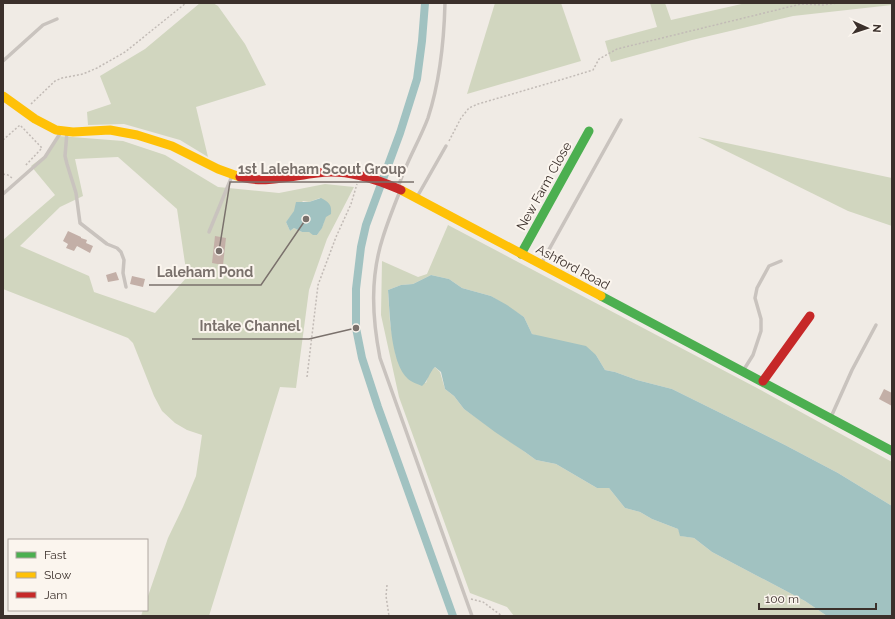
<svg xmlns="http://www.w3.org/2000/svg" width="895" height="619" viewBox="0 0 895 619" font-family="Raleway,sans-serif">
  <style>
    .green { fill: #d1d6bf; fill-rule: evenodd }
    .water { fill: #a1c2c1 }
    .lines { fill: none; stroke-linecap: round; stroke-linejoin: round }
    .canal { stroke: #a1c2c1; stroke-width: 8 }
    .building { fill: #c3afa7 }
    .path { stroke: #c2bbb6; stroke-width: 1.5; stroke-dasharray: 2 2; stroke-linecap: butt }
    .lane { stroke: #c9c3be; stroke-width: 3.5 }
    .fast { stroke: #4caf50; stroke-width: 9 }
    .slow { stroke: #ffc107; stroke-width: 9 }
    .jam { stroke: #c62828; stroke-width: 9 }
    .labels { text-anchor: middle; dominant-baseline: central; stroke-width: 4; stroke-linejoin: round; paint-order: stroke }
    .street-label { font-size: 13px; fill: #3b302b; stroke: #fbf5ee }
    .leader { fill: none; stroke: #7a716c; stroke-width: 1.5 }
    .callout-dot { fill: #7a716c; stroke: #fbf5ee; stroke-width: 1.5 }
    .callout-label { font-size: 14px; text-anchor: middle; font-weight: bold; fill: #7a716c; stroke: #fbf5ee; stroke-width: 4; stroke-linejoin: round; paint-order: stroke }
  </style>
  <rect width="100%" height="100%" fill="#f0ebe5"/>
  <!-- green -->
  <g class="green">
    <path d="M200,3H213L218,6L245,44L266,85L196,107L208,157L180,140L124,124L88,125L87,112L111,104L100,76L145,49Z"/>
    <path d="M495,3H561L581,61L467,94Z"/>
    <path d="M650,3H665L671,20L746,3H892V5L793,16L692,40L611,62L605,41L657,27Z"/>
    <path d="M59,136L123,141L165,155L218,187L279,193L325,184L354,187L327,239L309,290L296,388L280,387L209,616H141L143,610H147V599L168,538L183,507L196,476L202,435L187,430L175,423L162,411L154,396L133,343L128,338L3,289V240L55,195L31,166L48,153ZM118,157L177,209L187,277L155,313L94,292L89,276L20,246L60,207L83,196L75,159ZM320,198C325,215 328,220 317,235L309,232H302L294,228L290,231L286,222L303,201L309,202Z"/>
    <path d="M698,137L892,178V226L848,211Z"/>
    <path d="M448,225L757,388L892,462V506L838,473L785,445L672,389L637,380L615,372L605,370L596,355L532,334L524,317L491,296L462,288L449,279L431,275L413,284L401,285L388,290L390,322L396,357L426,383L429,373L435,367L440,372L445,389L454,396L464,409L525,452L536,460L556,464L597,488H609L625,508L640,512L652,519L678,529L681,536L694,538L712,552L805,601L827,616H514L507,607L470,593L399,397L381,315L382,261L418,277L427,274Z"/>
  </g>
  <!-- water -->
  <g class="water">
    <path d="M321,198C329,202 332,205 331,214L326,217L322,228L317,235H313L309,232H302L294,228L290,231L286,222L294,211L296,202H309Z"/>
    <path d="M431,275L449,279L462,288L491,296L507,305L524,317L532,334L586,346L596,355L605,370L615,372L637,380L672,389L785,445L838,473L892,506V616H827L805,601L712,552L694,538L680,536L678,529L652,519L640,512L625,508L609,488H597L556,464L536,460L525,452L495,432L464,409L454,396L445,389L441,372L435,367C429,373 428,381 422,386C418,384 411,382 408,379C390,363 390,313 388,290L401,285L413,284Z"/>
  </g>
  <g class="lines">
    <!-- canal -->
    <path class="canal" d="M425,3L422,41L417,79L400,133L366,225L361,247L356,289V328L362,358L378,407L453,616"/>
  </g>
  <!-- building -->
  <g class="building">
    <path d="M68,231L81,237V238L87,240L86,243L93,246L90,253L77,246L74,251L66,248L68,244L63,241Z"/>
    <path d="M215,236L226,238L223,265L212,263Z"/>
    <path d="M116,272L119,280L108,282L106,275Z"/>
    <path d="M132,276L145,279L143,287L130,284Z"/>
    <path d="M884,389L892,393V406L879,399Z"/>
  </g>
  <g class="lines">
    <!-- path -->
    <g class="path">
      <path d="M31,104L55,81L62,78L83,74L97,68L125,52L186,3"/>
      <path d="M3,140L20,125L42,148L25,166"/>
      <path d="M449,141L461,118L469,108L478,104L560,80L593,70L599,59L617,49L801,4L823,5L838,3"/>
      <path d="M3,174L8,175L12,178"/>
      <path d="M307,377L318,285L336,237L351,204L357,184"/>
      <path d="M387,585L386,596L389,616"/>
      <path d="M471,599L483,602L502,616"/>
    </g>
    <!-- lane -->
    <g class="lane">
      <path d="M3,61L43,25L57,19"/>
      <path d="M67,132L65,156L67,164L76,193L80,223L107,244L117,248L121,252L124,260L123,273L126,287"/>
      <path d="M398,188C405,164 419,142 428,118C440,81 444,42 445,3"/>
      <path d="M400,191C394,206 388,221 383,237C370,277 372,317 380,358L472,616"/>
      <path d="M3,194L45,157L61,132"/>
      <path d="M417,197L446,146"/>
      <path d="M209,232L232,176"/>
      <path d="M541,264L621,120"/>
      <path d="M743,371L753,355L761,331V319L755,298L757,288L769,266L781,261"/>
      <path d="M831,417L852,370L876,325"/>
    </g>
    <!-- fast -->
    <g class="fast">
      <path d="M521,254L589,131"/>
      <path d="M601,296L892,451"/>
    </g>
    <!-- slow -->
    <g class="slow">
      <path d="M3,96L35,119L56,130L73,132L110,130L137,135L172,146L218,169L240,177"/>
      <path d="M401,190L601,296"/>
    </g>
    <!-- jam -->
    <g class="jam">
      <path d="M240,177C266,184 291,176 317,173C346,169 374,178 401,190"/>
      <path d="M763,381L810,316"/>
    </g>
  </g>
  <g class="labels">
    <!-- street labels -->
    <g class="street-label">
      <text transform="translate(544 186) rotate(-61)">New Farm Close</text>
      <text transform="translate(573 267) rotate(28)">Ashford Road</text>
    </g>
  </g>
  <!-- callouts -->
  <path class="leader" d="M219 251L230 182H414M306 219L261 285H149M356 328L309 339H192"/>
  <g class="callout-dot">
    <circle cx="219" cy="251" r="4"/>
    <circle cx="306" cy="219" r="4"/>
    <circle cx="356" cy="328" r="4"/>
  </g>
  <g class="callout-label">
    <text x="322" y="174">1st Laleham Scout Group</text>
    <text x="205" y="277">Laleham Pond</text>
    <text x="250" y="331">Intake Channel</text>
  </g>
  <!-- border -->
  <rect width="895" height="619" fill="none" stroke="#3b302b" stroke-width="8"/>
  <!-- legend -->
  <rect x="8" y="539" width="140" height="72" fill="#fbf5ee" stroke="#aea6a0"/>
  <rect x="16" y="552" width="20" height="6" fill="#4caf50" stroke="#aea6a0"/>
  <text x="44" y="559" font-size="12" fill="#3b302b">Fast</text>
  <rect x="16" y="572" width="20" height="6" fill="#ffc107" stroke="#aea6a0"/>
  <text x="44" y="579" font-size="12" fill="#3b302b">Slow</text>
  <rect x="16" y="592" width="20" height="6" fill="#c62828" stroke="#aea6a0"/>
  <text x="44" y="599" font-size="12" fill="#3b302b">Jam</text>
  <!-- north arrow -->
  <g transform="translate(867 28) rotate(93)" stroke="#fbf5ee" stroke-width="3" paint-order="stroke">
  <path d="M0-3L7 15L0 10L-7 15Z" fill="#3b302b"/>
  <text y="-6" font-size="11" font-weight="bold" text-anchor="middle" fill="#3b302b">N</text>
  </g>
  <!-- scale -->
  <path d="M759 603v6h117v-6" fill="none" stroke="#3b302b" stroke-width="2"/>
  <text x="765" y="603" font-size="12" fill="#3b302b" stroke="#fbf5ee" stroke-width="3" paint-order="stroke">100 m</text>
</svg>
